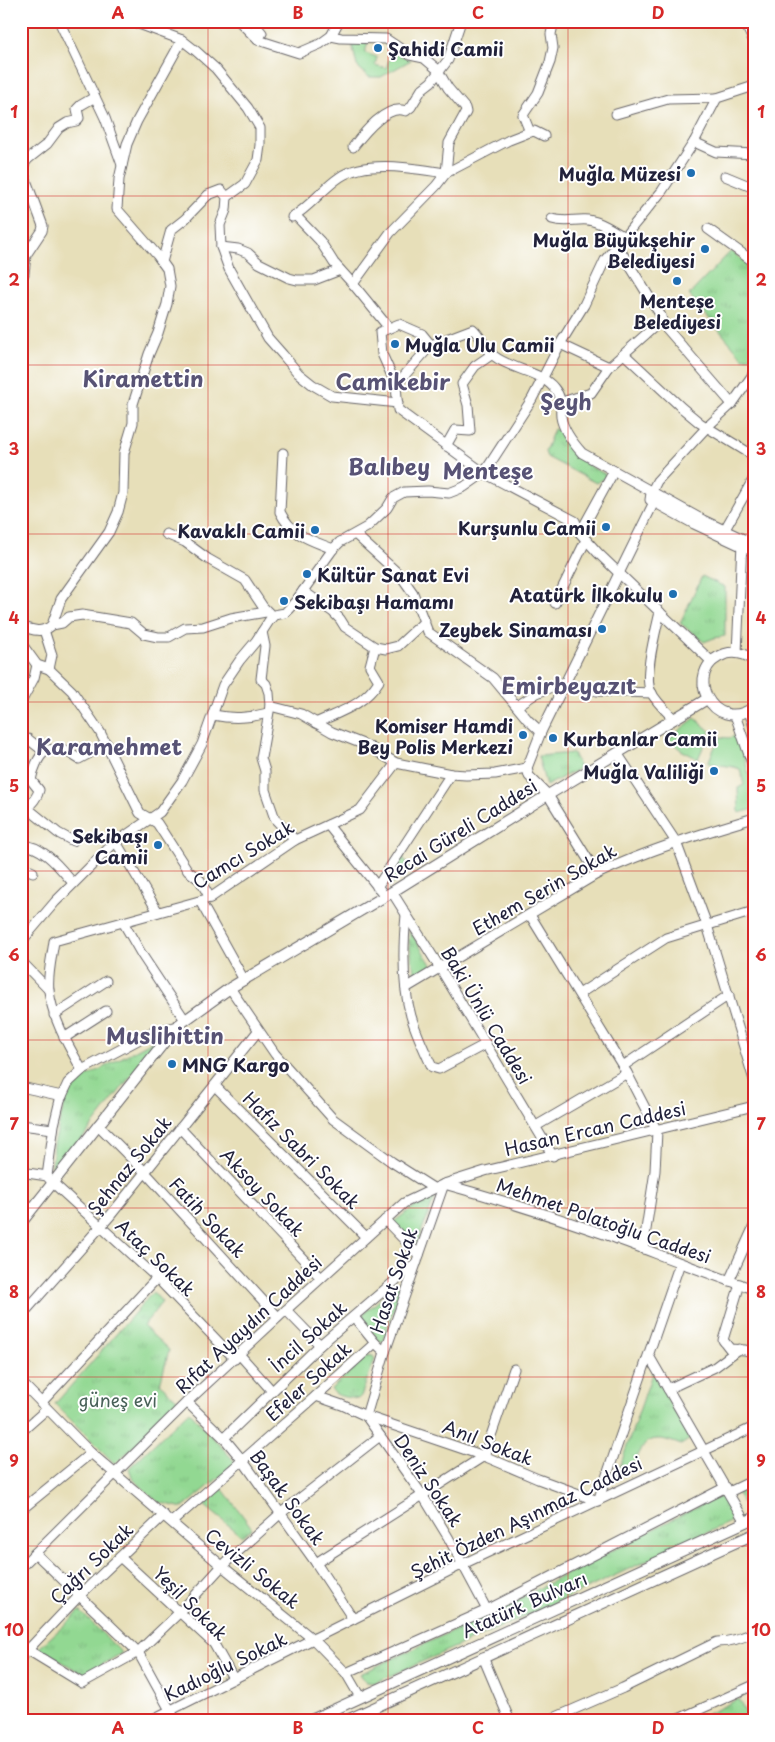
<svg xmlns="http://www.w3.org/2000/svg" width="775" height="1742" viewBox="0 0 775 1742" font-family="'Playpen Sans',sans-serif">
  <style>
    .grass { fill: #92d892; stroke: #5a7d66 }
    .park { fill: url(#park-tufts); stroke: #5a7d66 }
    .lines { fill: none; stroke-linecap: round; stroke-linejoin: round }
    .minor-casing { stroke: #676467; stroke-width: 11 }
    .major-casing { stroke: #676467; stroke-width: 12 }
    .minor { stroke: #fff; stroke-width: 9 }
    .major { stroke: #fff; stroke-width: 10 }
    .grid { fill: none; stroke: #d62828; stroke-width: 1; stroke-opacity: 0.55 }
    .poi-dot { fill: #1f6fb2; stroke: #fff; stroke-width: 2 }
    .labels { text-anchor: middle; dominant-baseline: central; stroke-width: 4; stroke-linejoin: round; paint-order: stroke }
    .poi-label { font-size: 18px; font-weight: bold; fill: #22223b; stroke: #fff; text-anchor: end }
    .street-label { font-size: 18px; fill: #22223b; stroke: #fff }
    .park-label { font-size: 18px; fill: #496259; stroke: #fff }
    .district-label { font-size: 22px; font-weight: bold; fill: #585375; stroke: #fff }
    .neatline { fill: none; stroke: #d62828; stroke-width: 2 }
    .grid-label { font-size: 16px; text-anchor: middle; font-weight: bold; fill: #d62828 }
  </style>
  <defs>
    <pattern id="park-tufts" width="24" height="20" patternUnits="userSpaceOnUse" patternTransform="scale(1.25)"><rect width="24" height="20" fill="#92d892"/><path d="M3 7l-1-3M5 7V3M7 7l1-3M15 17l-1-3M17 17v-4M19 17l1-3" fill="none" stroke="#7eb97f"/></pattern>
  </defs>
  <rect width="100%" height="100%" fill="#fff"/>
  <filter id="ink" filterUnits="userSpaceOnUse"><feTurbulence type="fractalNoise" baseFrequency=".02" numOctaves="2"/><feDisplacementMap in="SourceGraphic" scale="10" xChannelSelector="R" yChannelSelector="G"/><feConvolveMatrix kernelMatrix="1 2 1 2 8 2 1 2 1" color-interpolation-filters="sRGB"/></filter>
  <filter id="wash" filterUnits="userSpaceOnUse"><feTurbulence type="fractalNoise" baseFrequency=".0096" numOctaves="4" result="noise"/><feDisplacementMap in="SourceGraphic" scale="20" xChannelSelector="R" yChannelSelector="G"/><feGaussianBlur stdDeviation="1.12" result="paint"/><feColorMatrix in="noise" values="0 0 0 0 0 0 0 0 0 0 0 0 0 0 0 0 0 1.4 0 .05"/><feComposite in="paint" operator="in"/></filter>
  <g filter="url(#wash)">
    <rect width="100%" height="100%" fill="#e7dfb9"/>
    <!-- grass -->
    <g class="grass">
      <path d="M356,40L368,42L365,53L377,57L375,65L386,68L392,51L411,60L381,77H369L357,66L352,44Z"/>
      <path d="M695,718L710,731L698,759L681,750L668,739Z"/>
      <path d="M738,735L754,793V809L739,813L738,788L744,785L740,769L734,767L708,763L719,737L729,738Z"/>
      <path d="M402,856L412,870L389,886L384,881Z"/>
    </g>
    <!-- park -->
    <g class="park">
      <path d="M731,251L754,269V351L751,357L743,358L689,295Z"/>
      <path d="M554,429C567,431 567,444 574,453C580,462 595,469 605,474L606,478L596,483L547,457L545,452Z"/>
      <path d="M702,576L725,587V636L714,638L704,642L680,623Z"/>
      <path d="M573,753L580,768L546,786L538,756Z"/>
      <path d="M410,931L432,966L415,976L409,942Z"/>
      <path d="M163,1035L57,1171L52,1166L54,1144L65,1101L77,1082Z"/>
      <path d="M437,1193L415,1247L392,1223L429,1196Z"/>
      <path d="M405,1279L388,1324L384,1342L379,1341L362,1319L364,1313Z"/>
      <path d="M153,1292L162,1302L143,1326L169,1350L160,1384L180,1402L115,1464L55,1404Z"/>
      <path d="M368,1355L373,1356L375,1359L361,1396L358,1399C348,1397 337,1398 331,1389Z"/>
      <path d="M653,1371L690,1439L681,1445C647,1431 644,1442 631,1471L616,1478Z"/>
      <path d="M189,1411L236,1463L183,1508L158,1502L132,1478L129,1468Z"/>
      <path d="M754,1483V1509L749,1512L735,1491Z"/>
      <path d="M221,1487L252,1528L242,1536L204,1505Z"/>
      <path d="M723,1496L730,1504L736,1519L573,1595L374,1683L366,1682L360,1674L493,1612L706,1502Z"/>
      <path d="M80,1611L122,1653L86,1674L81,1673L39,1648Z"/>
      <path d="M738,1699L750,1721H694Z"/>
    </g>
  </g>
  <g filter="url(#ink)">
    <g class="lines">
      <!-- minor casing -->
      <g class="minor-casing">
        <g id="minor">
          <path d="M59,21L105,118L122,165"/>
          <path d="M131,21L182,40L196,51L216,69L248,108L260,128V145L258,160L245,184L227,197"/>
          <path d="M239,21L258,40L299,53L320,44L331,36L339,21"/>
          <path d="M252,21L262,33L258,40"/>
          <path d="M744,21L754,42"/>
          <path d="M616,114L668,99L717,98"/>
          <path d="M530,132L523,115L538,93L550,62L553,48L551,34L554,21"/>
          <path d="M694,142L716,152L754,154"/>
          <path d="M353,147C363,134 387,103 406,111L411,107L422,89L431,82L448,60L461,21"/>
          <path d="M725,176L754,188"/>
          <path d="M295,215L320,241L334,263L353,284L389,328"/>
          <path d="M292,217C309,208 322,189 340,177C367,159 416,169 446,173L449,143L466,112L465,108L448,88L437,69L424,58L410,55L386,39L341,38L331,36"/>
          <path d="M552,219C565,223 575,219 588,220C601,222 613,230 624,237"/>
          <path d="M708,229L754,262"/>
          <path d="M617,245L661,316L662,323L732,404"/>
          <path d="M221,247L238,249L248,253L259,263L289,278L297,280H314L340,270"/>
          <path d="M162,262L171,230L185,219L208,195L221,190L227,197L226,210L220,225L221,247L229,269L268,338L283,355L298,373L313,385L332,396L398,403"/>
          <path d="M24,274L26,255L42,231L43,226L23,172V165L28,159L47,144L59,128L67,123L76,121L79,118L77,109L81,105L95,97"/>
          <path d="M353,284L390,233L436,186L446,173L509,140L527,133L534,131L544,136"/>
          <path d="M560,344L609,367"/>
          <path d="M624,354L682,408L700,423L754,456"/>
          <path d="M754,373L732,404L707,427L657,481L651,493L650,500L694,524L754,552"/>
          <path d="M396,385L382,354L380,332L399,324L422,334L431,345"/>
          <path d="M562,402L591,393L609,367L662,320"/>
          <path d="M446,446L455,430L470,431L468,405L462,384L475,366L491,355"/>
          <path d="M283,453L280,512C292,536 311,540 333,549"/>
          <path d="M724,531L754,478"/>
          <path d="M580,533L614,471"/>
          <path d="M166,534L185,542L208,559L245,580L263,607L269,613"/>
          <path d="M356,535L401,576L413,593L428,632L493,678L528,720L541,732"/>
          <path d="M303,591L333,612L340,619L345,627L375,647L386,649L398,646L425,621"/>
          <path d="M555,603L586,540"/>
          <path d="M660,612C656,630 643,677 651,692C656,702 666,711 674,719"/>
          <path d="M52,625L62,623L69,617L82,615L131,623L144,634L158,637H169L185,628L203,627L231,618L266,612"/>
          <path d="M21,626C32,630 43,634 52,625L61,599L109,532L118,512L123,493L124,453L133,423V404L149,354L158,333L167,304L170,286L167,269L157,255L117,209L119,179L127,144L137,121L182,40"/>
          <path d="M44,630L52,655L49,669L72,691L100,732L140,813L157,823L188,871L200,880L210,898"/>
          <path d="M262,632L265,646L261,679L266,684L269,693L270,706L261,758L265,771V790L275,819L295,840"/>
          <path d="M21,643L37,665L49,669"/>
          <path d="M737,653L742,543"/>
          <path d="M712,662L598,553L580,533L575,521L484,473L398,410L396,385L431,345L473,329C482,337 485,350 494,356C512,370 540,371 554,388C563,399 560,406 561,417C563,430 574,444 582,453L703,520L754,544"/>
          <path d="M21,702L34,678L37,665"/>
          <path d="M270,706L301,714L332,732L368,746L396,763L451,774L466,775L495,774L527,768"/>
          <path d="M517,706L537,693L561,683L597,691L652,693"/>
          <path d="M749,711L754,727"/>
          <path d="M213,715C234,719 247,718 268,713"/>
          <path d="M735,715L754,769"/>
          <path d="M316,723C341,711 363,706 379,681L370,666L375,647"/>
          <path d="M21,750L28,739L42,750L63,749L79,759L107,744"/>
          <path d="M617,753L676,842L707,925L754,1080"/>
          <path d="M26,807L58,833L73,841"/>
          <path d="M21,814C28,806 37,800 39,790L31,780C33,770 38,756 46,751"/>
          <path d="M328,825L381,891"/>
          <path d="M116,842L158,912"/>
          <path d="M21,845C43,845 60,868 73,883"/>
          <path d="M21,867L33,872"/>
          <path d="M597,874L548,795L529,776L527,768L541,732L657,496"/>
          <path d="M377,887L451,774"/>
          <path d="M392,892L440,968L553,1156"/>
          <path d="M200,901L244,980"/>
          <path d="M406,915C403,947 402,985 411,1016C416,1033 424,1050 432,1067L439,1069L486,1044"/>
          <path d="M530,915L627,1073L657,1131L655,1171L643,1249"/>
          <path d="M123,922L142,955L185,1020"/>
          <path d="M21,942L55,902L112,845L160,812L182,781L202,744L223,685L240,660L256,641L269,621L274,615L285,613L295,602L333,549L340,542L367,527L387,508L393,498L404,492L428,491L449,493L464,487L484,473L532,399L560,344L584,305L605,260L662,191L694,142L717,98L754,86"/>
          <path d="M21,961L49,990"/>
          <path d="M230,988L275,1054L333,1119L392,1162L433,1188"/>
          <path d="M406,988L597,874C648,850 700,834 754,818"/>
          <path d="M579,994L666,938L754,911"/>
          <path d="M54,1015L106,981"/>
          <path d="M64,1038L106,1011"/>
          <path d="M623,1066L729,995"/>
          <path d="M82,1070C68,1045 53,1020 49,991C47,975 52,957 54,941L210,898L295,840L360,810L396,763"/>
          <path d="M215,1086L366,1237"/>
          <path d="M21,1087L62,1096"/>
          <path d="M21,1125L53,1129"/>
          <path d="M98,1125L144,1171L278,1317"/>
          <path d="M536,1126L627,1073"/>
          <path d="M180,1128L321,1278"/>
          <path d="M21,1172L47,1176L52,1182L157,1278L235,1359"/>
          <path d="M47,1176L54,1125L60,1100L68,1083L82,1070L153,1032L177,1026"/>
          <path d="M444,1184L385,1352L366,1416L484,1456L538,1479L598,1501L680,1263"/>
          <path d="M444,1184C499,1199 553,1216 607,1235C656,1253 704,1273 754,1289"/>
          <path d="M385,1220L419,1255"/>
          <path d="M729,1281L754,1226"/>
          <path d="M740,1284L723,1340L730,1349L745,1350L754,1353"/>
          <path d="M286,1310L320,1345"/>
          <path d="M21,1316L110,1216L258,1031"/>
          <path d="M354,1317L375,1343L385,1352"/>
          <path d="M239,1354L272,1391"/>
          <path d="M649,1356L745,1522"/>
          <path d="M21,1382L91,1453L222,1566L314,1640L346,1673L360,1697"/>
          <path d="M668,1389L715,1367L739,1349"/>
          <path d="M316,1396L342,1405L366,1416L423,1496L448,1537L487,1610"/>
          <path d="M187,1402L224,1438L243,1461L316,1563L353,1619"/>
          <path d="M41,1403L157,1278"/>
          <path d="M21,1432L47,1409"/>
          <path d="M224,1438L320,1345L417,1262"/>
          <path d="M729,1492L754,1480"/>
          <path d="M21,1510L91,1453"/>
          <path d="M172,1522L316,1396L375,1343"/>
          <path d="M35,1553L138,1652L176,1721"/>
          <path d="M120,1557L214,1644L233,1678"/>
          <path d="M316,1563L484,1456L514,1369"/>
          <path d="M21,1567L187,1402L286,1310L404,1203L444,1184L485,1171L754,1106"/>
          <path d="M28,1650L82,1683L138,1652L180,1612L222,1566L281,1513L380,1436"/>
          <path d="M21,1657L80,1595L164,1515"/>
          <path d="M483,1657L510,1721"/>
          <path d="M346,1673L487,1610L726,1487"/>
          <path d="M21,1720L23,1721"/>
          <path d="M149,1721L463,1564L754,1427"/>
          <path d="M547,1721L623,1688L717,1642C731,1642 741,1639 754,1632"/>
          <path d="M674,1721L754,1685"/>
        </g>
      </g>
      <!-- major casing -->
      <g class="major-casing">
        <g id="major">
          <path d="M754,660C746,654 735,651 725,654C680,669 713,737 754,707"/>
          <path d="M21,1223L177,1026L230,988L392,892L548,795L707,699"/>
          <path d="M309,1721L754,1518"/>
          <path d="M345,1721L754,1534"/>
        </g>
      </g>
      <!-- minor -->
      <use href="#minor" class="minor"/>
      <!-- major -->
      <use href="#major" class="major"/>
    </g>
  </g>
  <!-- grid -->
  <path class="grid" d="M208,21V1721M388,21V1721M568,21V1721M21,196H754M21,365H754M21,534H754M21,702H754M21,871H754M21,1040H754M21,1208H754M21,1377H754M21,1546H754"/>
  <!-- markers -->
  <g class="poi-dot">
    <circle cx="378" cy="48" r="5"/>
    <circle cx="691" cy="173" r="5"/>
    <circle cx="705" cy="249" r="5"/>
    <circle cx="677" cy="281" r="5"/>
    <circle cx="395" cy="344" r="5"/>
    <circle cx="606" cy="527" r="5"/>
    <circle cx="315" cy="530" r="5"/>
    <circle cx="307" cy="574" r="5"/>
    <circle cx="673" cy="594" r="5"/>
    <circle cx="284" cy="601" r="5"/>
    <circle cx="602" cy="629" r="5"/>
    <circle cx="523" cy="735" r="5"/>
    <circle cx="553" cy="738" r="5"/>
    <circle cx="714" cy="771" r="5"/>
    <circle cx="158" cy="845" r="5"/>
    <circle cx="172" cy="1064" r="5"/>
  </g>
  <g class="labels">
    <!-- poi labels -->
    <g class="poi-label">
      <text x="388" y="48" text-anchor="start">Şahidi Camii</text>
      <text x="681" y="173">Muğla Müzesi</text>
      <text x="695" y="239">Muğla Büyükşehir<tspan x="695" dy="21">Belediyesi</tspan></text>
      <text x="677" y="300" text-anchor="middle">Menteşe<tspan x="677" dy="21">Belediyesi</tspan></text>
      <text x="405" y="344" text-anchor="start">Muğla Ulu Camii</text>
      <text x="596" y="527">Kurşunlu Camii</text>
      <text x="305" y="530">Kavaklı Camii</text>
      <text x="317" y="574" text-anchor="start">Kültür Sanat Evi</text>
      <text x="663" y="594">Atatürk İlkokulu</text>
      <text x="294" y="601" text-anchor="start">Sekibaşı Hamamı</text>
      <text x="592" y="629">Zeybek Sinaması</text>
      <text x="513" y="725">Komiser Hamdi<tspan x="513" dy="21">Bey Polis Merkezi</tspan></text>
      <text x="563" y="738" text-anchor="start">Kurbanlar Camii</text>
      <text x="704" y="771">Muğla Valiliği</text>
      <text x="148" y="835">Sekibaşı<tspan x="148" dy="21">Camii</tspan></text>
      <text x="182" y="1064" text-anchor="start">MNG Kargo</text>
    </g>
    <!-- street labels -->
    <g class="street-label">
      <text transform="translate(460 830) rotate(-32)">Recai Güreli Caddesi</text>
      <text transform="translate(243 854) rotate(-31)">Camcı Sokak</text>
      <text transform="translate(544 889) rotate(-30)">Ethem Serin Sokak</text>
      <text transform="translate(487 1015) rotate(59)">Baki Ünlü Caddesi</text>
      <text transform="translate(595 1128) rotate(-13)">Hasan Ercan Caddesi</text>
      <text transform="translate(302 1150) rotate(45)">Hafız Sabri Sokak</text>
      <text transform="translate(129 1165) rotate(-51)">Şehnaz Sokak</text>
      <text transform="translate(263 1192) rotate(47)">Aksoy Sokak</text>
      <text transform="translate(208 1217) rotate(47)">Fatih Sokak</text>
      <text transform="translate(604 1220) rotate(19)">Mehmet Polatoğlu Caddesi</text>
      <text transform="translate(156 1257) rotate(44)">Ataç Sokak</text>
      <text transform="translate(393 1280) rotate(-71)">Hasat Sokak</text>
      <text transform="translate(248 1324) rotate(-43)">Rıfat Ayaydın Caddesi</text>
      <text transform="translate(308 1336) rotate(-42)">İncil Sokak</text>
      <text transform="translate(308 1381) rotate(-42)">Efeler Sokak</text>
      <text transform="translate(488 1442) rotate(21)">Anıl Sokak</text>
      <text transform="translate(429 1480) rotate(56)">Deniz Sokak</text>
      <text transform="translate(288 1497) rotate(54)">Başak Sokak</text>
      <text transform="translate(526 1517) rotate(-26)">Şehit Özden Aşınmaz Caddesi</text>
      <text transform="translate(91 1563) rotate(-44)">Çağrı Sokak</text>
      <text transform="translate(253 1568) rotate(39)">Cevizli Sokak</text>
      <text transform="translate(191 1603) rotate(45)">Yeşil Sokak</text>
      <text transform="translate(524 1604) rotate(-24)">Atatürk Bulvarı</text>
      <text transform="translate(225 1666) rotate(-26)">Kadıoğlu Sokak</text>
    </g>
    <!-- park labels -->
    <g class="park-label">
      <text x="118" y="1399">güneş evi</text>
    </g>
    <!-- district labels -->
    <g class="district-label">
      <text x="143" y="377">Kiramettin</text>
      <text x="393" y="380">Camikebir</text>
      <text x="566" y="400">Şeyh</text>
      <text x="389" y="465">Balıbey</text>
      <text x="488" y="469">Menteşe</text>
      <text x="569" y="684">Emirbeyazıt</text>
      <text x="109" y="745">Karamehmet</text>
      <text x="165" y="1034">Muslihittin</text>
    </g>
  </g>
  <!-- margin -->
  <rect width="775" height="1742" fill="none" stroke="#fff" stroke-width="55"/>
  <rect x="28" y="28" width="720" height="1686" class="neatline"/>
  <g class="grid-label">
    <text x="118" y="19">A</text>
    <text x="298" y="19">B</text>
    <text x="478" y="19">C</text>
    <text x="658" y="19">D</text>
    <text x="14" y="118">1</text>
    <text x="761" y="118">1</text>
    <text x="14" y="286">2</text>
    <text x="761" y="286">2</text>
    <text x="14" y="455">3</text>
    <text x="761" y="455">3</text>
    <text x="14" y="624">4</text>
    <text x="761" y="624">4</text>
    <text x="14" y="792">5</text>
    <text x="761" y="792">5</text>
    <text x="14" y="961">6</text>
    <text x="761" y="961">6</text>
    <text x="14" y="1130">7</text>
    <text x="761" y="1130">7</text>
    <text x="14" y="1298">8</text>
    <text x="761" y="1298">8</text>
    <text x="14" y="1467">9</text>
    <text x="761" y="1467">9</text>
    <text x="14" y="1636">10</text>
    <text x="761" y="1636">10</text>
    <text x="118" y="1734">A</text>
    <text x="298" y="1734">B</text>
    <text x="478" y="1734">C</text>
    <text x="658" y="1734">D</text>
  </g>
</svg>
